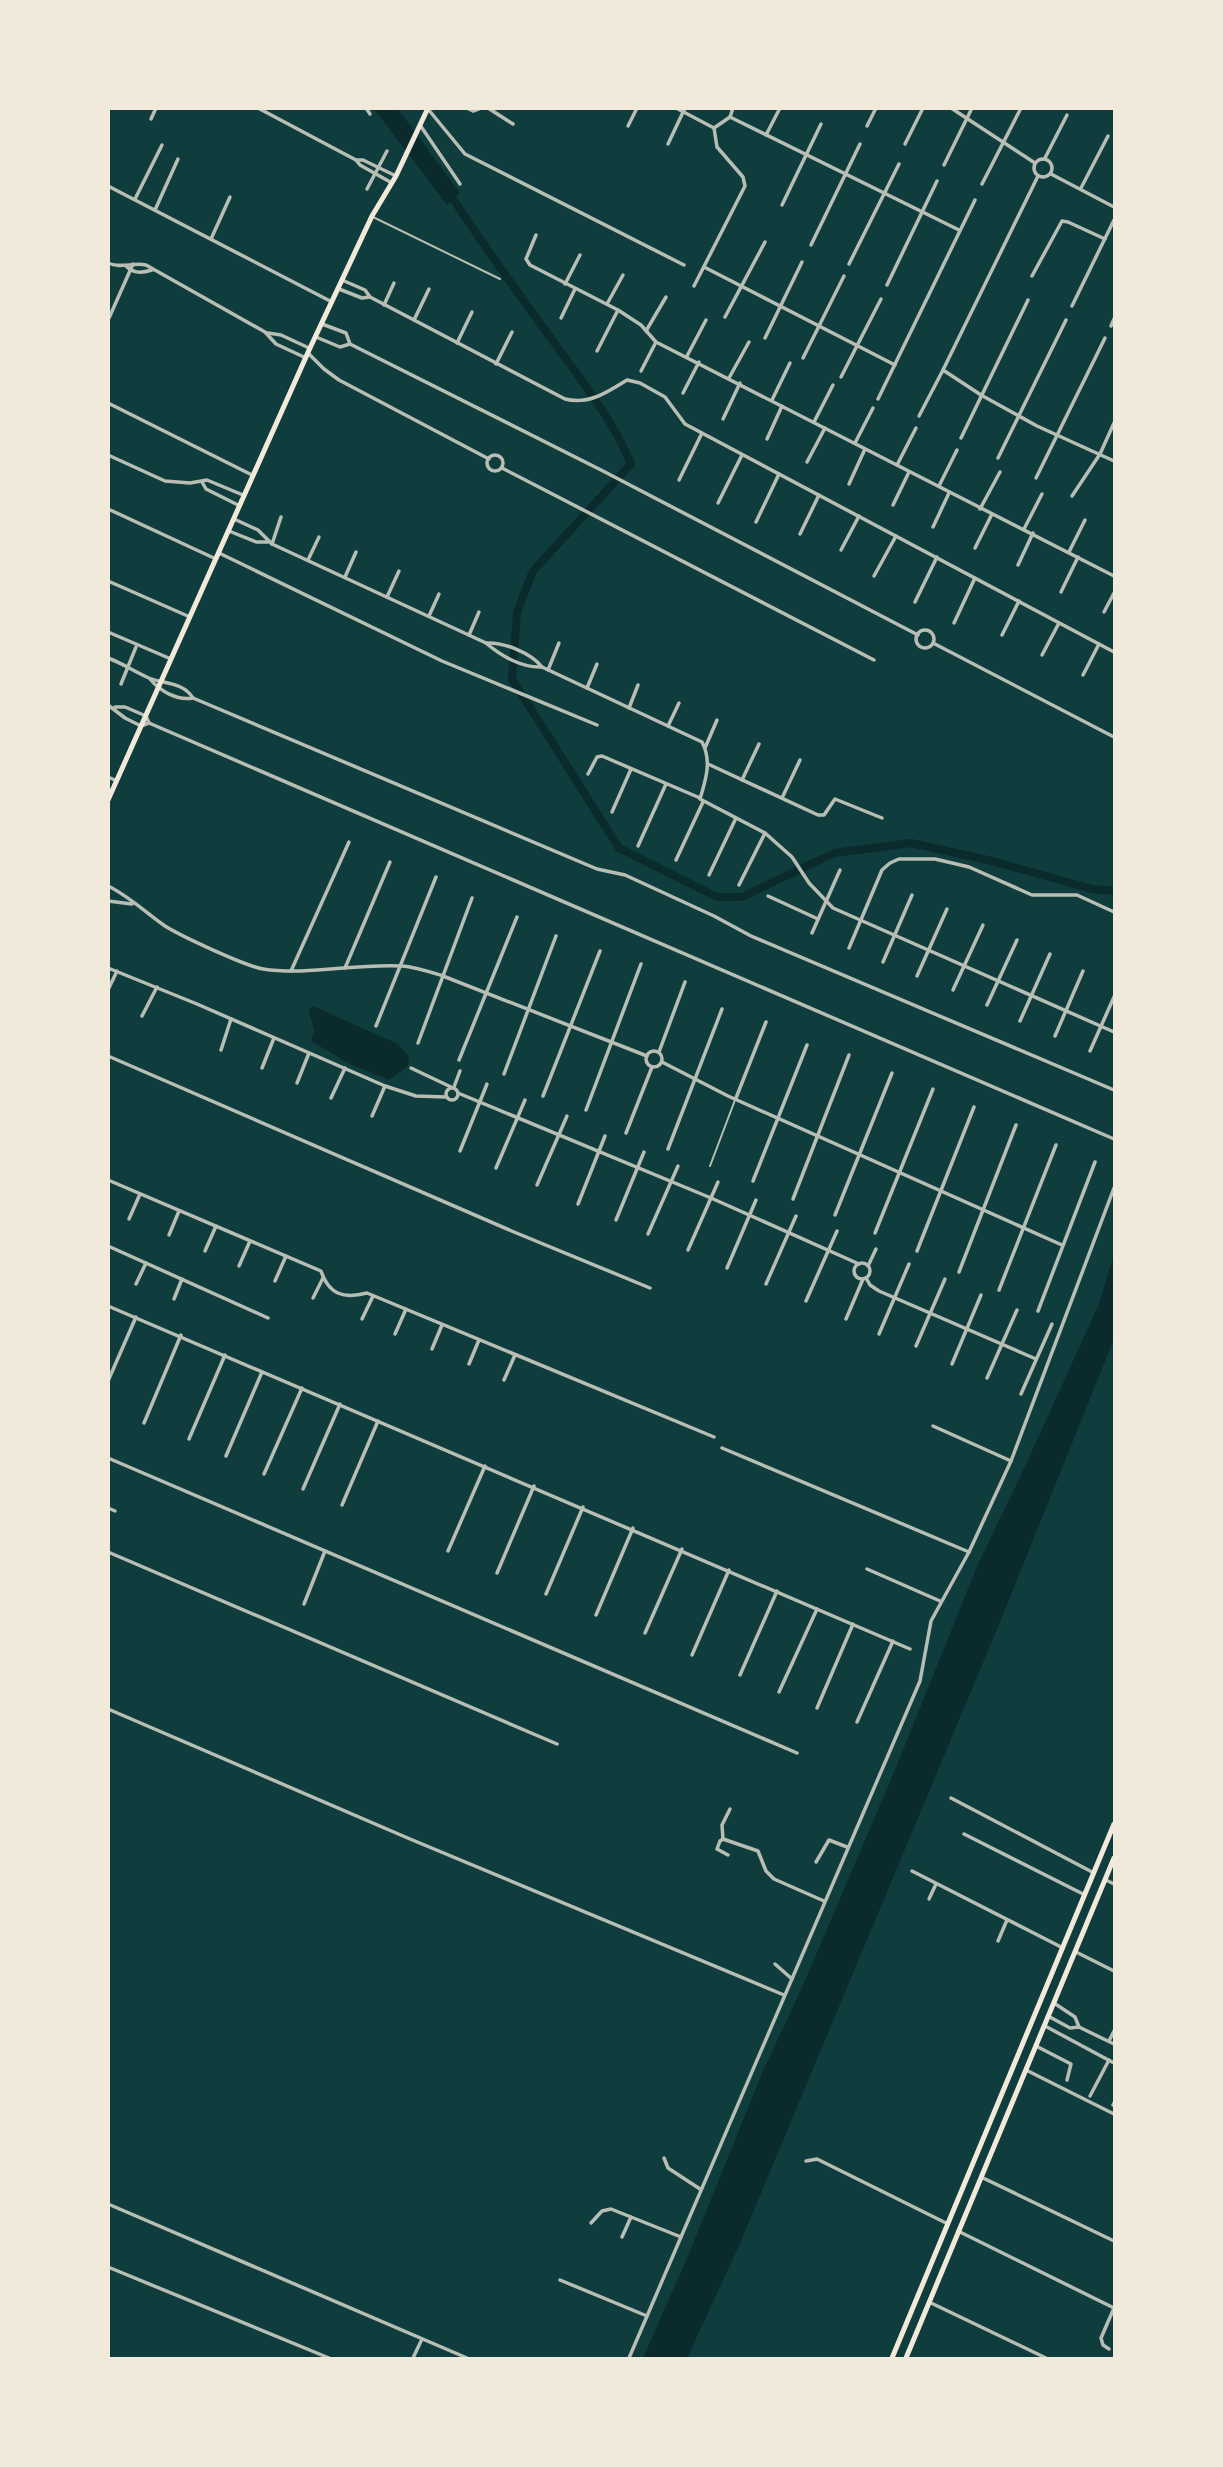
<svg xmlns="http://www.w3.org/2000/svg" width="1223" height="2467" viewBox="0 0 1223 2467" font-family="'Space Grotesk',sans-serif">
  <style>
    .water { fill: #0a2a2b }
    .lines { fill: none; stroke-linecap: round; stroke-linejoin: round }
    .canal { stroke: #0a2a2b; stroke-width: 8 }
    .service { stroke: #b8beb3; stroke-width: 2 }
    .minor { stroke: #b8beb3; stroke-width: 3.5 }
    .secondary { stroke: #f1e9da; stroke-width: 5 }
  </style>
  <rect width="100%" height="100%" fill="#0f3d3e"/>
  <!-- water -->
  <g class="water">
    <path d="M374,109H398L460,193L447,205Z"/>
    <path d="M313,1006L398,1044L409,1057L408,1066L389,1080L350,1064L311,1041L314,1031L309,1009Z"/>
    <path d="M1114,1254V1339L1000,1622L738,2248L687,2358H643L688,2256L763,2071L804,1983L897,1765L978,1564L1022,1473L1099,1304Z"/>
  </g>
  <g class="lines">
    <!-- canal -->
    <path class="canal" d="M448,191C480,241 515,289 550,337C579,377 612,418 631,464L533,571L517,612L512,679L619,848L717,897H742L834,853L911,843L992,861L1092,889L1114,891"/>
    <!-- service -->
    <g class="service">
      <path d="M373,217L500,279"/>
      <path d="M710,1166L735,1100"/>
    </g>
    <!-- minor -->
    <g class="minor">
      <path d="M258,108L356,160L360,165L392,183"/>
      <path d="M366,108L370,114"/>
      <path d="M467,108L473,111L481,108"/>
      <path d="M488,108L513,124"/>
      <path d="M676,108L714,128L730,117L959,230"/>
      <path d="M951,108L1035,163"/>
      <path d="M428,109L465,154L684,265"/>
      <path d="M730,117L733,108"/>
      <path d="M151,119L156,108"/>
      <path d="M420,125L460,184"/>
      <path d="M628,126L637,108"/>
      <path d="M867,126L876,108"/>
      <path d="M766,135L780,108"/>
      <path d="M668,144L685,108"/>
      <path d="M905,144L923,108"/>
      <path d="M1045,158L1067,115"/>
      <circle cx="1043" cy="168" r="9"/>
      <path d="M356,160H363L396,176"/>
      <path d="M944,165L972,108"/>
      <path d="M1051,174L1114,207"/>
      <path d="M1038,176L943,370L981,395L1037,426L1114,461"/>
      <path d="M982,184L1021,108"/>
      <path d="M108,186L332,302"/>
      <path d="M1081,188L1108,136"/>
      <path d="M367,189L387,151"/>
      <path d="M135,199L162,145"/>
      <path d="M782,205L821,124"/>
      <path d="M155,210L178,159"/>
      <path d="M536,235L526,259L530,265L618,310L641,325L656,342L1114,576"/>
      <path d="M211,239L230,197"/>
      <path d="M811,245L860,144"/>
      <path d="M108,263C121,269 133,262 146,265L265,332L276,344L306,358"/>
      <path d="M849,264L899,164"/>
      <path d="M126,266C134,274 142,273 152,270"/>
      <path d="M704,267L895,365"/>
      <path d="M1032,276L1062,221L1068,222L1105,239"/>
      <path d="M342,280L365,290L370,297L565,399C589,405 608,392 627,380L640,383L665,397L685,424L1114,652"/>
      <path d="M565,284L580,255"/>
      <path d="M887,285L937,181"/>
      <path d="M694,286L745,186L743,177L717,147L714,128"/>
      <path d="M339,289L362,298L370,297"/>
      <path d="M607,304L623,275"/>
      <path d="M384,305L394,283"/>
      <path d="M1072,306L1114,220"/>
      <path d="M725,317L765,242"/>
      <path d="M109,318L133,264"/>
      <path d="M561,318L575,289"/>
      <path d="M414,320L429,289"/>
      <path d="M322,324L346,333L350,344L603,471L918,635"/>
      <path d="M1111,326L1114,319"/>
      <path d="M646,331L666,297"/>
      <path d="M268,333L281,335L309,348"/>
      <path d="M316,337L340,347L350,344"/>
      <path d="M765,338L802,262"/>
      <path d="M457,343L472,312"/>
      <path d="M597,351L618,310"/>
      <path d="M308,353L324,369L339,380L489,459"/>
      <path d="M687,356L706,320"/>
      <path d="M803,358L844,276"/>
      <path d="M496,364L512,332"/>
      <path d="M641,371L656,342"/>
      <path d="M841,377L881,299"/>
      <path d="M729,378L749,342"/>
      <path d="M683,393L699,362"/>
      <path d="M878,399L975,200"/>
      <path d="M772,400L790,363"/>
      <path d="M108,403L252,475"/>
      <path d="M919,416L943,370"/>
      <path d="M723,419L740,383"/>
      <path d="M814,422L833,385"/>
      <path d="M961,438L1028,300"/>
      <path d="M767,439L782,406"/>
      <path d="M855,443L873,408"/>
      <path d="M108,455L165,481L190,483L207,480L243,495"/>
      <circle cx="495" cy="463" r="8"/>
      <path d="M998,458L1066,320"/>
      <path d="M807,462L825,428"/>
      <path d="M897,465L916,428"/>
      <path d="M502,468L874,660"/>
      <path d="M1036,478L1105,338"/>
      <path d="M679,480L702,433"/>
      <path d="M202,482L206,489L240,506"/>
      <path d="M849,484L865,449"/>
      <path d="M939,486L957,450"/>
      <path d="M1072,496L1100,454L1114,423"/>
      <path d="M718,503L742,455"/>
      <path d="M893,505L909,472"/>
      <path d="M108,509L216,559"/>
      <path d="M980,509L1000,472"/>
      <path d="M234,519L258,530L272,544L486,643C501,656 522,668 542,667"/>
      <path d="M756,522L779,474"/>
      <path d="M933,527L949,493"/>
      <path d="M1024,529L1042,494"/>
      <path d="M229,531L256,542H268"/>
      <path d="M800,534L819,495"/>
      <path d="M272,544L281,517"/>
      <path d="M975,548L992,514"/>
      <path d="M841,550L859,516"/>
      <path d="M1069,552L1085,520"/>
      <path d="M219,553L442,661L597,725"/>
      <path d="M308,560L319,537"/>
      <path d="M1018,565L1033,533"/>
      <path d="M874,576L896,536"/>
      <path d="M345,577L356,552"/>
      <path d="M108,581L190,617"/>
      <path d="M1061,592L1078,557"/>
      <path d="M387,597L399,571"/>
      <path d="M915,602L937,557"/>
      <path d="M1104,612L1114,593"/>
      <path d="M429,616L439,594"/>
      <path d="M954,623L975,578"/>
      <circle cx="925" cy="639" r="9"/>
      <path d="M108,632L171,659"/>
      <path d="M469,635L479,612"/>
      <path d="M1002,635L1019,601"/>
      <path d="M486,643C504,642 531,653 542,667L702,742C712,761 706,779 700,799L765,833L792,857L809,883L833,908L1114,1032"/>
      <path d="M933,643L1114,737"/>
      <path d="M1042,655L1059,623"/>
      <path d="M108,658C122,663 135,672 149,678C164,684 183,682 193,698L597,869L625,875L714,916L751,936L1114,1090"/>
      <path d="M548,670L559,643"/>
      <path d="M1083,675L1099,644"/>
      <path d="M150,679C160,691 177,701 193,698"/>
      <path d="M121,684L136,647"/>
      <path d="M587,688L597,664"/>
      <path d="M108,705L125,718L141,726L149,723"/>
      <path d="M115,707H125L146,716L149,723"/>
      <path d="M629,708L638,685"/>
      <path d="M149,723L1114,1139"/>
      <path d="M668,726L679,703"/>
      <path d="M705,748L717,720"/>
      <path d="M708,764L818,815H824L835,799L882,818"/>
      <path d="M588,774L597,757L602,756L700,798"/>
      <path d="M108,777L117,781"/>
      <path d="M742,780L759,744"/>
      <path d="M782,798L800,760"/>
      <path d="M612,812L631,769"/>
      <path d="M638,846L666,784"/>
      <path d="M676,860L703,802"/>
      <path d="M709,875L736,818"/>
      <path d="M739,885L765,833"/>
      <path d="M108,886C129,896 146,913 165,926C181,936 245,966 263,969C309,976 355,963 402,966C416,967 430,972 443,976L647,1056"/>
      <path d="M768,896L818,919"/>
      <path d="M108,901L132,904"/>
      <path d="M812,933L840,870"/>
      <path d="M849,948L882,870L890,863L899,859H935L969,867L1032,895H1077L1114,912"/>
      <path d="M883,962L912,895"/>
      <path d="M108,968L197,1004L385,1086L416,1096L446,1097"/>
      <path d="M345,968L390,862"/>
      <path d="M291,971L349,842"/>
      <path d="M917,976L947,909"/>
      <path d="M108,990L117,971"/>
      <path d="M953,990L983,925"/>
      <path d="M987,1005L1017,940"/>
      <path d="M142,1016L157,987"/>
      <path d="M1020,1021L1050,954"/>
      <path d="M376,1026L436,877"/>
      <path d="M1055,1036L1083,971"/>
      <path d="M418,1043L472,898"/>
      <path d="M221,1050L231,1019"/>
      <circle cx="654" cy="1059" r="8"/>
      <path d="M1090,1051L1114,997"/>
      <path d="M659,1052L685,982"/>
      <path d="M108,1056L514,1232L650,1288"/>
      <path d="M459,1060L517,917"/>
      <path d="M662,1062L728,1096L1062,1245"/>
      <path d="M262,1068L274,1038"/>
      <path d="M411,1068L451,1087"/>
      <path d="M504,1074L556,936"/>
      <path d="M297,1083L309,1053"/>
      <path d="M454,1087L460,1071"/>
      <circle cx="452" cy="1094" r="6"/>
      <path d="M458,1093L711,1198L859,1264"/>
      <path d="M543,1096L600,951"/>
      <path d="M331,1098L345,1068"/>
      <path d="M736,1098L766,1022"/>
      <path d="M586,1110L641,964"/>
      <path d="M372,1116L385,1086"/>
      <path d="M626,1133L652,1067"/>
      <path d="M668,1149L722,1009"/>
      <path d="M460,1151L487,1084"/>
      <path d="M496,1168L525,1100"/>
      <path d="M108,1180L321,1271C329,1295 344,1299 367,1293L714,1437"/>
      <path d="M753,1181L807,1045"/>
      <path d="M537,1185L567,1116"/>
      <path d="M793,1199L849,1055"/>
      <path d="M578,1204L605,1136"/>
      <path d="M835,1215L892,1073"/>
      <path d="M129,1219L140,1194"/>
      <path d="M616,1220L644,1152"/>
      <path d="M875,1233L933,1089"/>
      <path d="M648,1234L678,1166"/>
      <path d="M169,1235L179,1211"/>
      <path d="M108,1246L268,1318"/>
      <path d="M688,1250L718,1182"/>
      <path d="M205,1251L216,1226"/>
      <path d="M917,1251L974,1107"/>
      <circle cx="862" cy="1271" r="8"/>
      <path d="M239,1266L250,1241"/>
      <path d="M868,1266L876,1249"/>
      <path d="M727,1268L756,1200"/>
      <path d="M959,1272L1016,1125"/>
      <path d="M866,1278L870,1285L879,1291L1036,1359"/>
      <path d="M275,1281L286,1256"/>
      <path d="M136,1284L146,1263"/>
      <path d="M766,1284L796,1216"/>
      <path d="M999,1290L1056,1145"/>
      <path d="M313,1298L323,1278"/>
      <path d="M174,1299L182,1279"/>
      <path d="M806,1301L837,1231"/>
      <path d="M108,1306L910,1649"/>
      <path d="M1038,1311L1095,1162"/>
      <path d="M362,1319L373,1296"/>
      <path d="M846,1319L863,1279"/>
      <path d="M395,1334L406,1309"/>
      <path d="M879,1334L909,1264"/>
      <path d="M916,1346L945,1279"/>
      <path d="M432,1349L442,1325"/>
      <path d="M469,1364L479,1340"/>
      <path d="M952,1364L981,1295"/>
      <path d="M987,1378L1017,1310"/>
      <path d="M504,1380L515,1355"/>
      <path d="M108,1381L136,1317"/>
      <path d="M1021,1394L1052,1324"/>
      <path d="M144,1423L181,1335"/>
      <path d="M933,1426L1011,1461"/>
      <path d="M189,1439L225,1355"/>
      <path d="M722,1448L969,1552"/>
      <path d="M226,1456L262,1372"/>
      <path d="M108,1458L797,1753"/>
      <path d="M264,1474L302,1388"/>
      <path d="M303,1489L340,1404"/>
      <path d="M342,1505L378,1421"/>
      <path d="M108,1508L115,1511"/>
      <path d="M448,1551L485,1466"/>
      <path d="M108,1552L557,1744"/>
      <path d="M867,1569L940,1601"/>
      <path d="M497,1573L534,1486"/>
      <path d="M546,1594L583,1507"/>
      <path d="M304,1604L325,1551"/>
      <path d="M596,1615L633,1528"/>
      <path d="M645,1633L682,1549"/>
      <path d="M692,1655L729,1570"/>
      <path d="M740,1675L777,1591"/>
      <path d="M779,1692L817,1609"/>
      <path d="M817,1708L853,1624"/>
      <path d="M108,1709L410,1839L784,1995"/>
      <path d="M857,1722L893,1641"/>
      <path d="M951,1798L1094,1873"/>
      <path d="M964,1834L1085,1895"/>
      <path d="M723,1839L722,1825L730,1809"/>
      <path d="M728,1855L717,1849L720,1841L723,1839L758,1851L766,1871L774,1879L824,1901"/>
      <path d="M816,1862L829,1840L847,1847"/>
      <path d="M912,1871L1063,1948"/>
      <path d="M1106,1880L1114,1884"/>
      <path d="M929,1899L936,1884"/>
      <path d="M998,1941L1007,1920"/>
      <path d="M1076,1952L1114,1971"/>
      <path d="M775,1964L792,1979"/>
      <path d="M1054,2003L1075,2017L1079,2027"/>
      <path d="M1048,2016L1070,2028L1079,2027L1114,2044"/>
      <path d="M1045,2026L1114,2063"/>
      <path d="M1109,2041L1114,2031"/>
      <path d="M1036,2046L1071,2064L1067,2080"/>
      <path d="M1026,2070L1114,2114"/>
      <path d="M1090,2096L1109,2060"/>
      <path d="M1113,2105L1114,2103"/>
      <path d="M664,2158L668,2168L700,2189"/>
      <path d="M806,2161L817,2159L948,2224"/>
      <path d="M981,2177L1114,2241"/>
      <path d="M108,2204L467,2358"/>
      <path d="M591,2223L602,2211L611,2209L681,2237"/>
      <path d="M958,2231L1114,2308"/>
      <path d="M622,2237L631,2217"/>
      <path d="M108,2267L329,2358"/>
      <path d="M560,2280L647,2316"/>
      <path d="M929,2302L1046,2358"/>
      <path d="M1109,2349L1103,2345L1101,2338L1114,2308"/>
      <path d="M413,2358L422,2339"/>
      <path d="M629,2358L920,1681L931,1621L969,1552L1011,1461L1114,1188"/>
    </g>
    <!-- secondary -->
    <g class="secondary">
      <path d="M108,800L310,348L372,216L396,176L428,108"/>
      <path d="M892,2358L1114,1824"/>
      <path d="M906,2358L1114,1858"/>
    </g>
  </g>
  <!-- border -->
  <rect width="1223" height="2467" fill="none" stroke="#f1e9da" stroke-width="220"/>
</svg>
